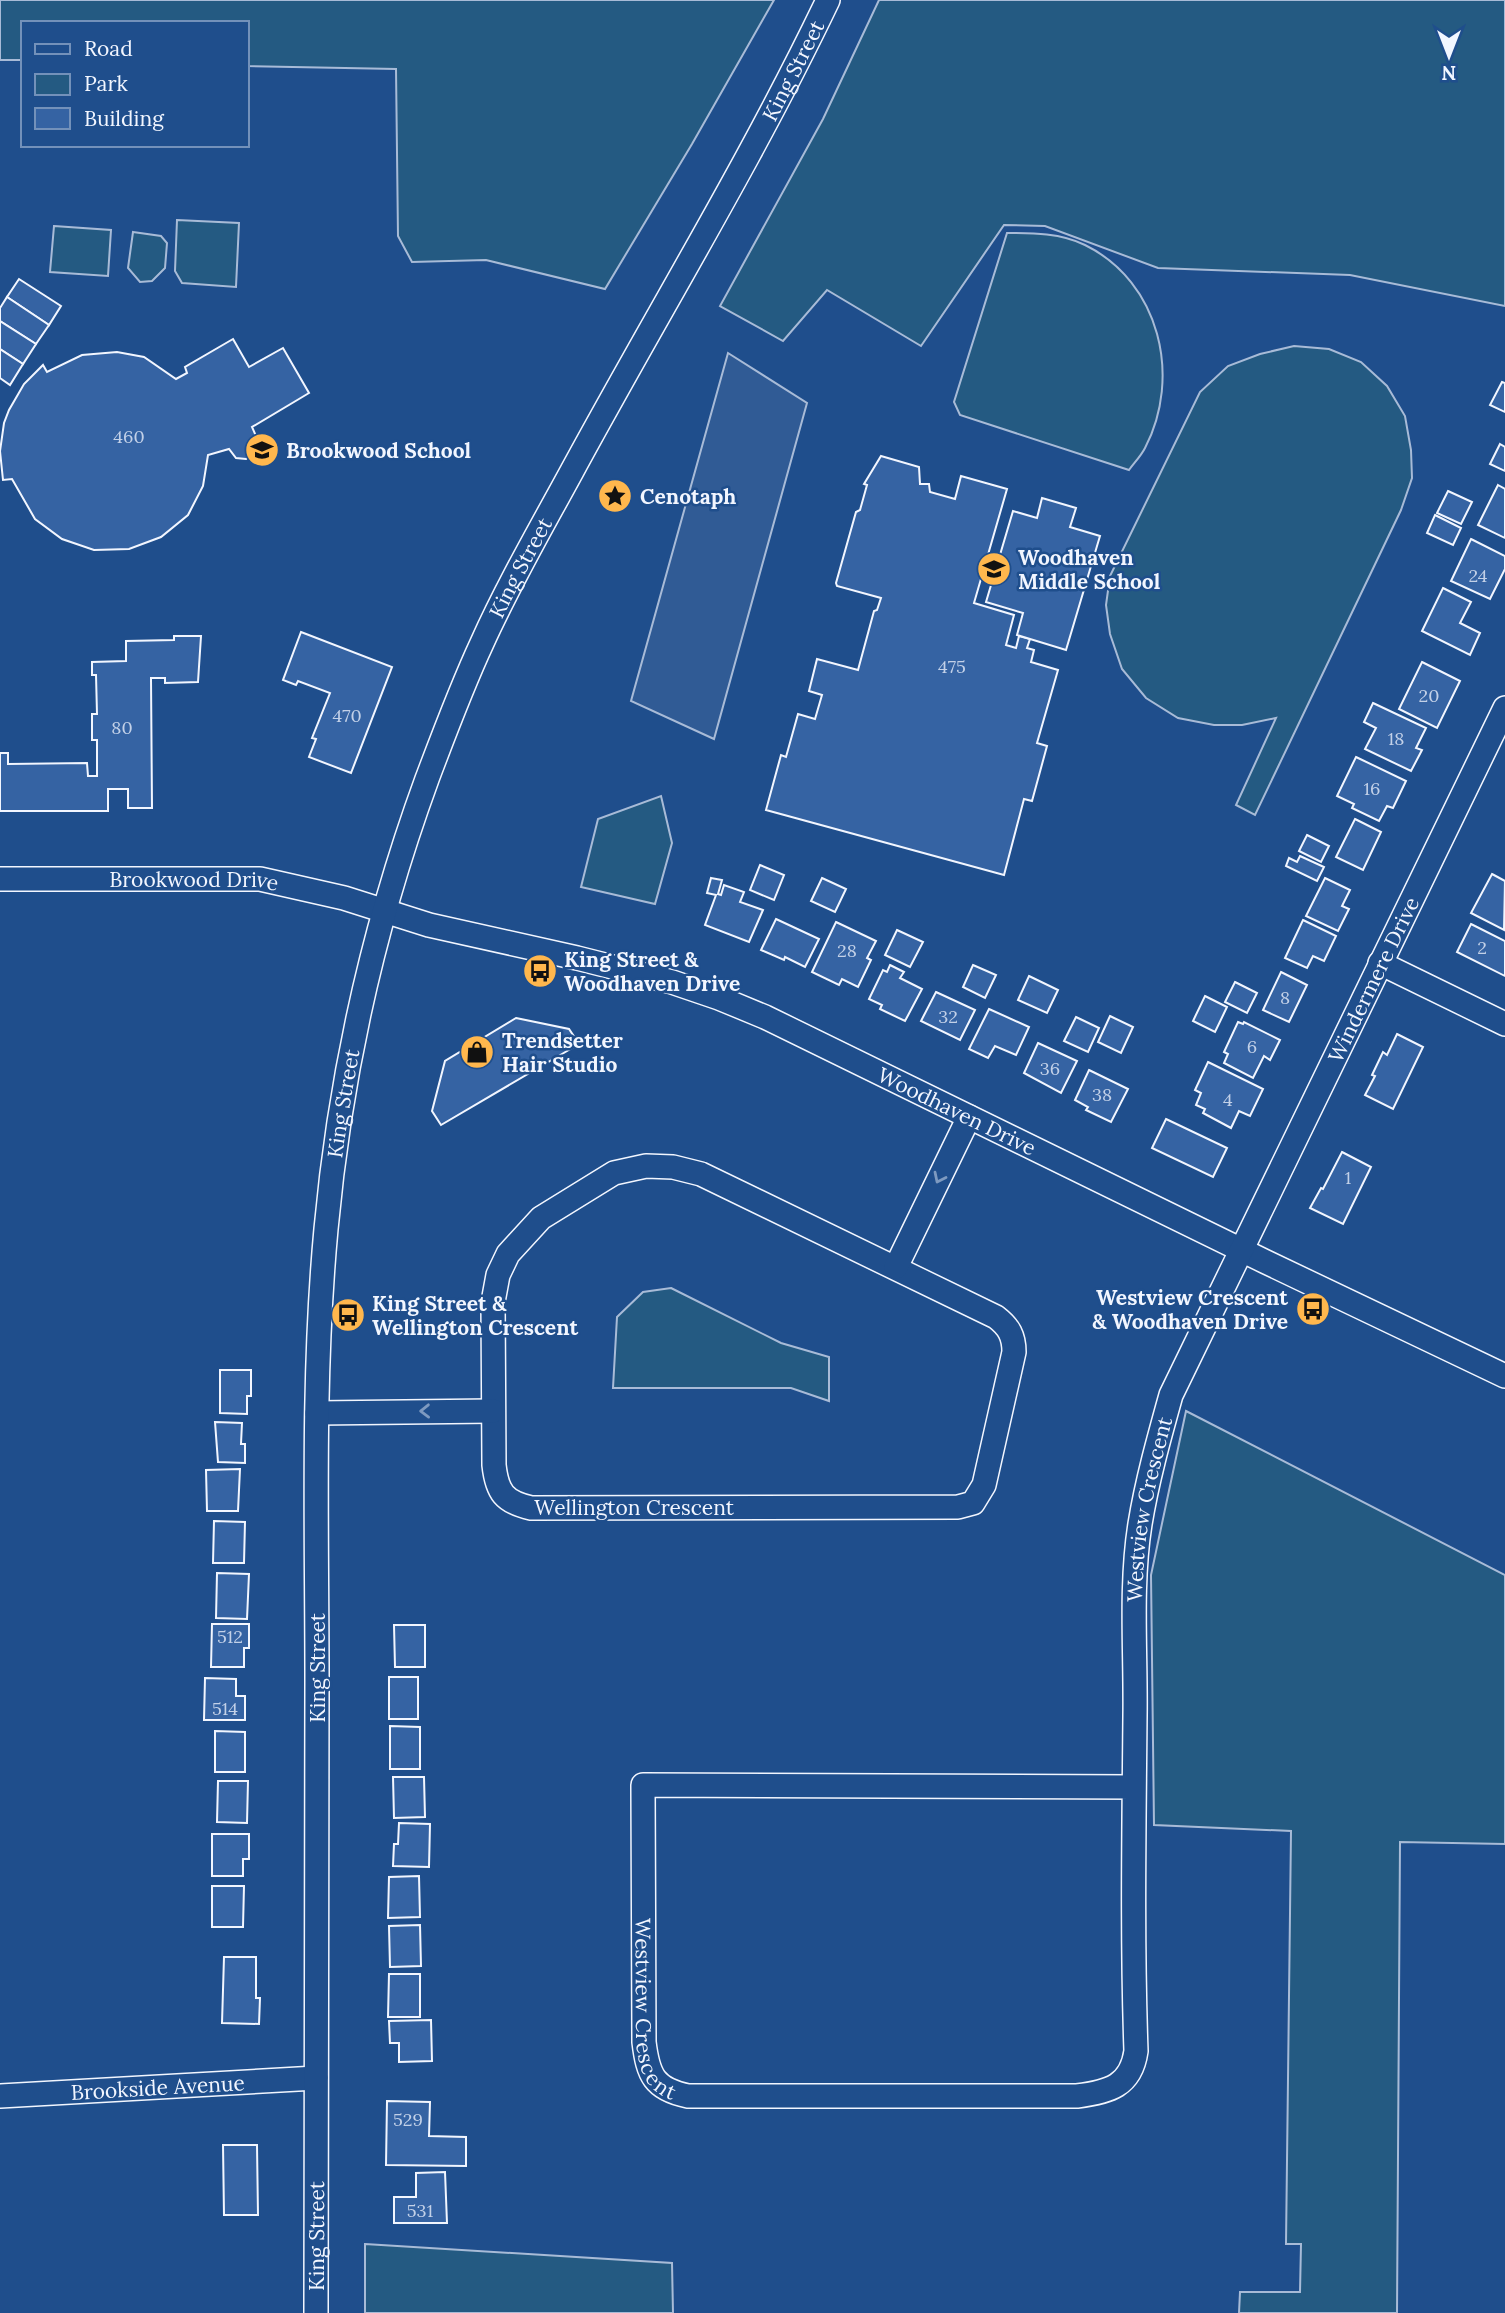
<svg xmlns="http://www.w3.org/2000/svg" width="1505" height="2313" viewBox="0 0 1505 2313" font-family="Lora,serif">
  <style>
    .green { fill: #245a82; stroke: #a8bbd7; stroke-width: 2 }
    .parking { fill: #305b95; stroke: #a8bbd7; stroke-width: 2 }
    .building { fill: #3563a3; stroke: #f2f6ff; stroke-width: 2 }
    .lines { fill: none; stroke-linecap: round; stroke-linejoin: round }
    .minor-casing { stroke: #f2f6ff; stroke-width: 26 }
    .minor { stroke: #1f4e8c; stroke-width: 23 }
    .oneway { stroke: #7e9ac0 }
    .labels { text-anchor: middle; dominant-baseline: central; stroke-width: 5; stroke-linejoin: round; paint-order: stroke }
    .number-label { font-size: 18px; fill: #c3d1e8 }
    .street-label { font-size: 21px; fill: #f2f6ff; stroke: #1f4e8c }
    .poi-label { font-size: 21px; font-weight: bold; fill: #f2f6ff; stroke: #1f4e8c; text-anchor: start }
  </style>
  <rect width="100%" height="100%" fill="#1f4e8c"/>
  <!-- green -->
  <g class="green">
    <path d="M0,0H774L692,144L605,289L486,260L412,262L398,236L396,69L247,66V23H23V60H0Z"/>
    <path d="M879,0H1505V306L1350,275L1158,268L1045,226L1004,225L921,346L827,290L783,341L720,306L823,119Z"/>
    <path d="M177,220L239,223L236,287L182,283L175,271Z"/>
    <path d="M54,226L111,230L108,276L50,272Z"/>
    <path d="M133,232L161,236L167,243L165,268L152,281L140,282L128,268Z"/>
    <path d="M1007,233C1033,233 1061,233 1085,245C1160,282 1182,377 1145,448C1141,456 1134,463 1129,470L960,415L954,402Z"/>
    <path d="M1294,346L1329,349L1361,362L1387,386L1405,416L1411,450L1412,478L1401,510L1255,815L1236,805L1276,718L1242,725H1214L1178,718L1146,698L1122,669L1110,634L1106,605L1110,576L1200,392L1228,366L1260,354Z"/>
    <path d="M661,796L672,843L655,904L581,887L598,819Z"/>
    <path d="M671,1288L781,1343L829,1357V1401L791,1388H613L617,1317L643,1292Z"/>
    <path d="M1186,1411L1505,1575V1844L1400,1842L1397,2313H1239L1240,2292H1300L1301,2244H1286L1291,1831L1154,1825L1151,1575Z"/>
    <path d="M365,2244L672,2263L673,2313H365Z"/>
  </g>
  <!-- parking -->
  <path class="parking" d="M728,353L807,403L714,739L631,701Z"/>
  <!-- building -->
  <g class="building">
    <path d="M19,279L61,306L49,325L7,297Z"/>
    <path d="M7,297L49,325L36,344L0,321V308Z"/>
    <path d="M0,321L36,344L23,364L0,349Z"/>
    <path d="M233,339L249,367L283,348L309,393L252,427L260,445L258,451L246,459L236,458L229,449L208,455L203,486L188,515L161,537L129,549L94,550L62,539L35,519L12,479L3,480L0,451L4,423L9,410L24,384L43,365L47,372L82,355L117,352L144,357L176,379L187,373L185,367Z"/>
    <path d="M0,349L23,364L10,385L0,378Z"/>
    <path d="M1502,382L1505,383V412L1490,405Z"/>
    <path d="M1500,444L1505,447V471L1490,464Z"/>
    <path d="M881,456L919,467L920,484H929L930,492L955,499L961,476L1007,489L974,603L1014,615L1006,645L1016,648L1019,636L1030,639L1027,648L1034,650L1031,662L1058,670L1037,743L1047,746L1032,801L1024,799L1004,875L766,810L781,755L786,757L798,714L815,719L822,695L809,691L817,659L858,670L874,611L877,610L881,598L837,586L836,583L856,512L860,510L867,485L864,484Z"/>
    <path d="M1498,485L1505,489V538L1478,525Z"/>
    <path d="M1448,491L1472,502L1461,524L1437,513Z"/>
    <path d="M1042,498L1076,508L1070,527L1100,536L1066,650L1017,635L1023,613L986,602L1013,511L1037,518Z"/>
    <path d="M1435,515L1461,528L1453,545L1427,533Z"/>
    <path d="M1471,539L1505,556V569L1490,599L1451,581Z"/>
    <path d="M1443,588L1471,602L1460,623L1480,633L1470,655L1422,631Z"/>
    <path d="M301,632L392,667L351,773L309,757L316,739L312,738L330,693L298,681L296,685L283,680Z"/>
    <path d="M174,636H201L198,682L165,683V678H151L152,808H128V789H108V811H0V753H8V764L87,763L88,776H97V740H92V714H97L96,675H92V662L126,661V641L174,640Z"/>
    <path d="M1422,662L1460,681L1437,728L1399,709Z"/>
    <path d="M1373,703L1426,728L1416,748L1422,750L1411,771L1365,749L1376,728L1364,722Z"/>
    <path d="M1356,757L1406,781L1393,808L1387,806L1379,821L1352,808L1354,804L1337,796Z"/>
    <path d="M1355,819L1381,832L1363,870L1336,857Z"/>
    <path d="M1307,835L1329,846L1321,862L1299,851Z"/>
    <path d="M1300,856L1324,867L1317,881L1286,866L1289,858L1297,862Z"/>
    <path d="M760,865L784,875L774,900L750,890Z"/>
    <path d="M1492,874L1505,881L1504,930L1471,913Z"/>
    <path d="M711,878L722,880L718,894L721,895L724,885L744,892L740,902L763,910L749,942L705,925L716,895L707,893Z"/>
    <path d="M822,878L846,889L835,912L811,901Z"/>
    <path d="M1325,878L1350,890L1342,906L1349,909L1338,931L1306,916Z"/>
    <path d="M776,919L819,939L805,967L785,957L784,960L761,950Z"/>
    <path d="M1303,920L1336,936L1324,961L1313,956L1307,968L1285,958Z"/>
    <path d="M836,922L876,941L867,958L871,960L858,987L842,979L839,985L812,972Z"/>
    <path d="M1471,924L1505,941V976L1457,952Z"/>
    <path d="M897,930L923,942L910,967L885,955Z"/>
    <path d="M890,965L904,972L900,978L922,989L905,1021L880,1009L882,1005L869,999L883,970L887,972Z"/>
    <path d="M973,965L996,975L985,998L963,987Z"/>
    <path d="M1281,972L1307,985L1289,1022L1263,1010Z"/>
    <path d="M1029,976L1058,990L1047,1013L1018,1000Z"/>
    <path d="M1235,982L1257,993L1247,1013L1225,1002Z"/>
    <path d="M936,992L975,1010L960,1040L921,1021Z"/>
    <path d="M1205,996L1227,1007L1215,1032L1193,1021Z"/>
    <path d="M989,1009L1029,1027L1016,1055L995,1046L988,1058L969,1049Z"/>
    <path d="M1110,1016L1133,1027L1121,1053L1098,1042Z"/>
    <path d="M1076,1017L1099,1028L1088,1052L1064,1041Z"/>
    <path d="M516,1018L569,1029L579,1044L441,1125L432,1111L445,1061Z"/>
    <path d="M1238,1022L1243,1024L1244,1022L1280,1040L1270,1060L1264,1056L1253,1078L1224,1063L1228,1054L1224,1052Z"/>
    <path d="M1397,1034L1423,1047L1393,1109L1365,1095L1375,1076L1372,1075L1383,1052L1387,1055Z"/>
    <path d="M1038,1043L1077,1061L1061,1093L1024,1073Z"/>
    <path d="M1208,1062L1263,1089L1250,1116L1239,1111L1231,1128L1203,1113L1205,1109L1196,1105L1201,1093L1195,1090Z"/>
    <path d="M1089,1070L1128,1089L1111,1122L1086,1110L1088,1107L1075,1100Z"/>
    <path d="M1166,1119L1227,1148L1213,1177L1152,1148Z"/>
    <path d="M1342,1152L1371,1167L1343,1224L1310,1208L1321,1188L1323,1189Z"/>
    <path d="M220,1370H251V1396H247V1414L220,1413Z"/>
    <path d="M215,1422L242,1423L241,1444H245V1463L218,1462Z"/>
    <path d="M240,1469L238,1511H207L206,1470Z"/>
    <path d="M214,1521L245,1522L244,1563H213Z"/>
    <path d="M217,1573L249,1574L247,1619L216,1618Z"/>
    <path d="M212,1624H249V1648H244V1667H211Z"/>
    <path d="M394,1625H425V1667H395Z"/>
    <rect x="389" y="1677" width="29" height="42"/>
    <path d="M205,1678L236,1679V1696H245V1720H204Z"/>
    <path d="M390,1726L420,1727V1769H390Z"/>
    <path d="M215,1731L245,1732V1772H215Z"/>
    <path d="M393,1777H424L425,1817L394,1818Z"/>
    <path d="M218,1781H248L247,1823L217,1822Z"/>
    <path d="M399,1823L430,1824L429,1867L393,1866L394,1844H398Z"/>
    <path d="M212,1834H249V1859H243V1876H212Z"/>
    <path d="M419,1876L420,1917L388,1918L389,1877Z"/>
    <path d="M212,1886H244L243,1927H212Z"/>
    <path d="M420,1925L421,1966L390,1967L389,1926Z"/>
    <path d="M224,1957H256V1998H260L259,2024L222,2023Z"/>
    <path d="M389,1974H420V2017H388Z"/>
    <path d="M431,2020L432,2061L399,2062V2043H390L389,2021Z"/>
    <path d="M387,2101L430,2102L429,2136L466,2137V2166L386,2165Z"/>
    <path d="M223,2145H257L258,2215H224Z"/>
    <path d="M445,2172L447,2223H394V2197H416V2173Z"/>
  </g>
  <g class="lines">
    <!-- minor casing -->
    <g class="minor-casing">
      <g id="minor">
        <path id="s1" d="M0,879H260L344,898L429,925L577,958L672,982L719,998L765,1017L1266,1262L1505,1376"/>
        <path d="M1380,963L1505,1024"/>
        <path d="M646,1166L673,1167L701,1174L996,1317C1009,1327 1014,1336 1014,1352L984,1485L973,1503L958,1507L531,1508C504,1502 497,1492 494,1465L493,1302L498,1275L508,1254L541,1218L614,1173Z"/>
        <path d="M896,1267L969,1117"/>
        <path d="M317,1413L493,1411"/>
        <path id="s2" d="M1134,1787L643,1785L644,2042C648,2075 654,2089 688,2096H1077C1109,2092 1131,2086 1136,2051C1132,1939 1134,1827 1135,1716C1136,1653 1130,1587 1140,1524C1147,1481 1159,1438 1171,1395L1505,708"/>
        <path id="s3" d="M0,2096L316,2078"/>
        <path id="s4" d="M316,2313C316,2102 317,1891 317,1680C317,1530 312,1379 326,1229C340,1076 374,924 427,779C444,734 461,688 482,643C508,585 541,528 572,471C657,314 751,161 828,0"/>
      </g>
    </g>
    <!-- minor -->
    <use href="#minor" class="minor"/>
  </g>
  <!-- one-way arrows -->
  <defs><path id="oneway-chevron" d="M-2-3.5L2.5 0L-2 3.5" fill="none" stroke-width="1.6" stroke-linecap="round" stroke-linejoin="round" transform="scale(1.75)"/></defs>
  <g class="oneway">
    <use href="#oneway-chevron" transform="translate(939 1178) rotate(116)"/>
    <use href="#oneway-chevron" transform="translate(425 1411) rotate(179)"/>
  </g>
  <!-- icons -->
  <defs>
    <g id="school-disc" transform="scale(1.75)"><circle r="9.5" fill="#ffb74d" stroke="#1f4e8c"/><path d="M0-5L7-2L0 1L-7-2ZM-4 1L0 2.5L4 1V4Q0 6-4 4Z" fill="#111"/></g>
    <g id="sight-disc" transform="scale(1.75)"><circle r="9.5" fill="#ffb74d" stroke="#1f4e8c"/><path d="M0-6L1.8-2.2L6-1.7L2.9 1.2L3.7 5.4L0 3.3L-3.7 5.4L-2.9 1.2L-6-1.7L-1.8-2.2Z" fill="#111"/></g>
    <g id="bus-disc" transform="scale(1.75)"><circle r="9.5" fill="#ffb74d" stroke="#1f4e8c"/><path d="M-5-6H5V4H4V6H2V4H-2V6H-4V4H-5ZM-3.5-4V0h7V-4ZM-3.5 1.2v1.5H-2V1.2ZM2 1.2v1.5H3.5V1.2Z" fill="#111"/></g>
    <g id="shop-disc" transform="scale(1.75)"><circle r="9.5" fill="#ffb74d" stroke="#1f4e8c"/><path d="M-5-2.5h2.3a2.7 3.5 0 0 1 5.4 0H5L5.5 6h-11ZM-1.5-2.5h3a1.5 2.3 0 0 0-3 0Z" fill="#111"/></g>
  </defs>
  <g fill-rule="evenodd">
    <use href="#school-disc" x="262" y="450"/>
    <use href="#sight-disc" x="615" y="496"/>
    <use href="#school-disc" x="994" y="569"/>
    <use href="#bus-disc" x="540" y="971"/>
    <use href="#shop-disc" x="477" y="1052"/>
    <use href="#bus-disc" x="1313" y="1309"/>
    <use href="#bus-disc" x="348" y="1315"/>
  </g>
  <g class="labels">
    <!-- number labels -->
    <g class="number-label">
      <text x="129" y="436">460</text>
      <text x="1478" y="575">24</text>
      <text x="952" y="666">475</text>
      <text x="1429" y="695">20</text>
      <text x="347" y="715">470</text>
      <text x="122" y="727">80</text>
      <text x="1396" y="738">18</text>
      <text x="1372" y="788">16</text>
      <text x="1482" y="947">2</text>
      <text x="847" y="950">28</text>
      <text x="1285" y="997">8</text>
      <text x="948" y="1016">32</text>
      <text x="1252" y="1046">6</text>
      <text x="1050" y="1068">36</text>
      <text x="1102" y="1094">38</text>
      <text x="1228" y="1099">4</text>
      <text x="1348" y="1177">1</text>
      <text x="230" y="1636">512</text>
      <text x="225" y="1708">514</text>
      <text x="408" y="2119">529</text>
      <text x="420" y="2210">531</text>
    </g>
    <!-- street labels -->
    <g class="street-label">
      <text stroke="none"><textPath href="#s4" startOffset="2345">King Street</textPath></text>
      <text stroke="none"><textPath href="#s4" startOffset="1778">King Street</textPath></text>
      <text stroke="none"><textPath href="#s1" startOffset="194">Brookwood Drive</textPath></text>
      <text stroke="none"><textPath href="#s2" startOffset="2418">Windermere Drive</textPath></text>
      <text stroke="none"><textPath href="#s4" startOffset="1211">King Street</textPath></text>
      <text stroke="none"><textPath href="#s1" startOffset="998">Woodhaven Drive</textPath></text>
      <text x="634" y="1507">Wellington Crescent</text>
      <text stroke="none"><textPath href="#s2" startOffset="1839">Westview Crescent</textPath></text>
      <text transform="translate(317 1668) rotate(-90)">King Street</text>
      <text stroke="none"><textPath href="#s2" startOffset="718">Westview Crescent</textPath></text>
      <text stroke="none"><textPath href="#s3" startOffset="158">Brookside Avenue</textPath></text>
      <text stroke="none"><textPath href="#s4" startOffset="77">King Street</textPath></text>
    </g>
    <!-- poi labels -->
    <g class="poi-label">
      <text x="286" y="450">Brookwood School</text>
      <text x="640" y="496">Cenotaph</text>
      <text x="1018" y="557">Woodhaven<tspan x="1018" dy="24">Middle School</tspan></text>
      <text x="564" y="959">King Street &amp;<tspan x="564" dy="24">Woodhaven Drive</tspan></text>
      <text x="502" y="1040">Trendsetter<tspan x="502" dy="24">Hair Studio</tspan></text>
      <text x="1288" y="1297" text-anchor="end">Westview Crescent<tspan x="1288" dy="24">&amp; Woodhaven Drive</tspan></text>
      <text x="372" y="1303">King Street &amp;<tspan x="372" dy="24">Wellington Crescent</tspan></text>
    </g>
  </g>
  <!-- legend -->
  <rect x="21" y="21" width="228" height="126" fill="#1f4e8c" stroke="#7391ba" stroke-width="2"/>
  <rect x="35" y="44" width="35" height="10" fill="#1f4e8c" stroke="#7391ba" stroke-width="2"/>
  <text x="84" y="56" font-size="21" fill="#f2f6ff">Road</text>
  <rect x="35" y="74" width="35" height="21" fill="#245a82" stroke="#7391ba" stroke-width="2"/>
  <text x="84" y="91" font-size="21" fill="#f2f6ff">Park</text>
  <rect x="35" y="108" width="35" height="21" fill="#3563a3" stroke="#7391ba" stroke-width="2"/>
  <text x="84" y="126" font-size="21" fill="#f2f6ff">Building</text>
  <!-- north arrow -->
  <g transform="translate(1449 56) rotate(180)" stroke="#1f4e8c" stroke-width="5" paint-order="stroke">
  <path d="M0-5L12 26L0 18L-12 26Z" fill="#f2f6ff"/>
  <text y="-10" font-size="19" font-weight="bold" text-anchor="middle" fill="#f2f6ff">N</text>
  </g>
</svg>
